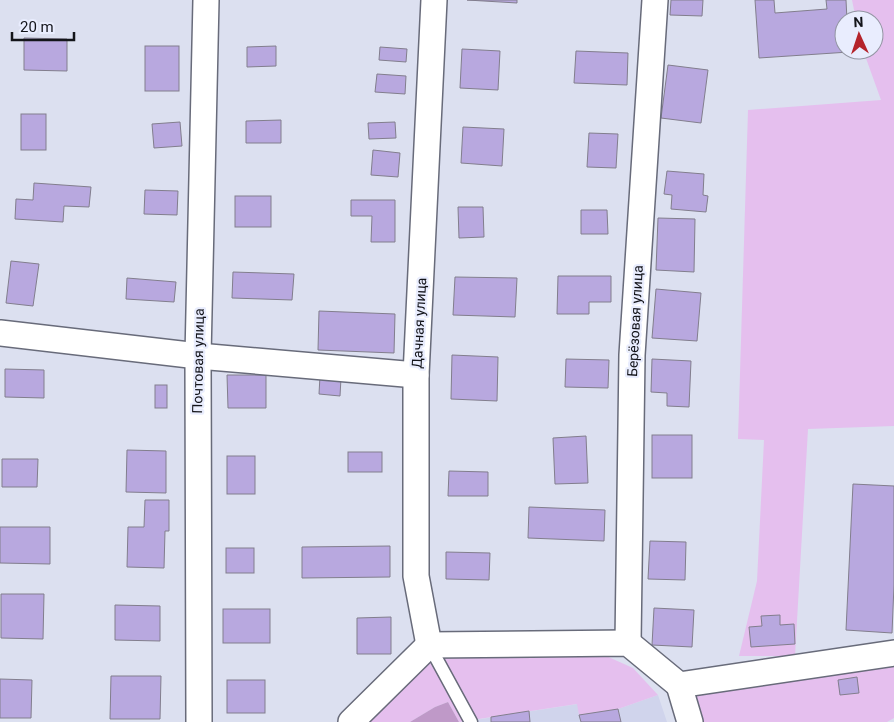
<svg xmlns="http://www.w3.org/2000/svg" width="894" height="722" viewBox="0 0 894 722" font-family="Roboto,sans-serif">
  <style>
    .built { fill: #d0d4ec }
    .green { fill: #e5bfee }
    .forest { fill: #bf99c8 }
    .building { fill: #b8a8df; stroke: #827e8d }
    .lines { fill: none; stroke-linecap: round; stroke-linejoin: round }
    .service-casing { stroke: #686b7a; stroke-width: 15 }
    .minor-casing { stroke: #686b7a; stroke-width: 28 }
    .service { stroke: #fff; stroke-width: 12 }
    .minor { stroke: #fff; stroke-width: 25 }
    .labels { text-anchor: middle; dominant-baseline: central; stroke-width: 4.5; stroke-linejoin: round; paint-order: stroke }
    .street-label { font-size: 14px; fill: #13141a; stroke: #e9edfe }
  </style>
  <rect width="100%" height="100%" fill="#dce0f0"/>
  <!-- built -->
  <path class="built" d="M658,695L667,722H462L578,704L579,715L618,709Z"/>
  <!-- green -->
  <g class="green">
    <path d="M852,0H894V426L808,429L795,656H739L757,581L764,440L738,439L748,110L881,100L863,50H874V20H856Z"/>
    <path d="M595,651L633,668L658,695L618,709L579,715L577,704L459,722L448,702L435,707L410,722H370L417,669L456,652Z"/>
    <path d="M894,661V718L887,722H698L689,692Z"/>
  </g>
  <!-- forest -->
  <path class="forest" d="M448,702L459,722H410L435,707Z"/>
  <!-- building -->
  <g class="building">
    <path d="M467,0H517V3Z"/>
    <path d="M671,0H703L702,16L670,15Z"/>
    <path d="M755,0H774L775,13L827,9L826,0H846L847,20H844V50H849V52L759,58Z"/>
    <path d="M24,38L67,39V71L24,70Z"/>
    <rect x="145" y="46" width="34" height="45"/>
    <path d="M276,46V66L247,67V47Z"/>
    <path d="M380,47L407,49L406,62L379,60Z"/>
    <path d="M462,49L500,51L498,90L460,88Z"/>
    <path d="M576,51L628,53L627,85L574,83Z"/>
    <path d="M668,65L708,70L701,123L661,118Z"/>
    <path d="M377,74L406,76L405,94L375,92Z"/>
    <rect x="21" y="114" width="25" height="36"/>
    <path d="M281,120V143H246V121Z"/>
    <path d="M180,122L182,146L154,148L152,124Z"/>
    <path d="M395,122L396,138L369,139L368,123Z"/>
    <path d="M463,127L504,129L502,166L461,163Z"/>
    <path d="M589,133L618,134L616,168L587,167Z"/>
    <path d="M373,150L400,153L398,177L371,175Z"/>
    <path d="M667,171L704,174L703,195L708,196L706,212L671,209L672,195L664,194Z"/>
    <path d="M34,183L91,187L89,207L64,206L63,222L15,219L16,199L33,200Z"/>
    <path d="M145,190L178,191L177,215L144,214Z"/>
    <rect x="235" y="196" width="36" height="31"/>
    <path d="M351,200H395V242H371L372,216H351Z"/>
    <path d="M458,207H483L484,237L459,238Z"/>
    <path d="M581,210H607L608,234H581Z"/>
    <path d="M658,218L695,219L694,272L656,270Z"/>
    <path d="M11,261L39,264L33,306L6,303Z"/>
    <path d="M233,272L294,274L292,300L232,298Z"/>
    <path d="M558,276H611V302H589V314H557Z"/>
    <path d="M455,277L517,278L515,317L453,315Z"/>
    <path d="M127,278L176,282L174,302L126,299Z"/>
    <path d="M656,289L701,293L697,341L652,338Z"/>
    <path d="M319,311L395,314L394,353L318,350Z"/>
    <path d="M452,355L498,357L497,401L451,399Z"/>
    <path d="M566,359L609,360L608,388L565,387Z"/>
    <path d="M652,359L691,361L689,407L667,406V393L651,392Z"/>
    <path d="M5,369L44,370V398L5,397Z"/>
    <path d="M227,375H266V408H228Z"/>
    <path d="M320,376L341,378L340,396L319,394Z"/>
    <rect x="155" y="385" width="12" height="23"/>
    <rect x="652" y="435" width="40" height="43"/>
    <path d="M586,436L588,483L555,484L553,438Z"/>
    <path d="M127,450L166,451V493L126,492Z"/>
    <rect x="348" y="452" width="34" height="20"/>
    <rect x="227" y="456" width="28" height="38"/>
    <path d="M2,459H38L37,487H2Z"/>
    <path d="M449,471L488,472V496H448Z"/>
    <path d="M853,484L894,486V585L892,633L846,630Z"/>
    <path d="M145,500H169V531H165L164,568L127,567L128,527H144Z"/>
    <path d="M529,507L605,510L604,541L528,538Z"/>
    <path d="M0,527H50V564L0,563Z"/>
    <path d="M650,541L686,542L685,580L648,579Z"/>
    <path d="M390,546V577L302,578V547Z"/>
    <rect x="226" y="548" width="28" height="25"/>
    <path d="M446,552L490,553L489,580L446,579Z"/>
    <path d="M1,594H44L43,639L1,638Z"/>
    <path d="M115,605L160,606V641L115,640Z"/>
    <path d="M654,608L694,610L692,647L652,645Z"/>
    <rect x="223" y="609" width="47" height="34"/>
    <path d="M780,615V625L794,624L795,644L751,647L749,627L762,626L761,616Z"/>
    <path d="M391,617V654H357V618Z"/>
    <path d="M111,676H161L160,719H110Z"/>
    <path d="M857,677L859,693L840,695L838,680Z"/>
    <path d="M0,679L32,680L31,718H0Z"/>
    <rect x="227" y="680" width="38" height="33"/>
    <path d="M618,709L621,722H581L579,715Z"/>
    <path d="M529,711L530,722H491V717Z"/>
  </g>
  <g class="lines">
    <!-- service casing -->
    <g class="service-casing">
      <path id="service" d="M429,645L471,722"/>
    </g>
    <!-- minor casing -->
    <g class="minor-casing">
      <g id="minor">
        <path d="M0,333L198,356L416,375"/>
        <path d="M628,643L632,355L655,0"/>
        <path d="M429,645L416,576V375L434,0"/>
        <path d="M679,685L690,722"/>
        <path d="M199,722L198,356L206,0"/>
        <path d="M351,722L429,645L628,643L679,685L894,653"/>
      </g>
    </g>
    <!-- service -->
    <use href="#service" class="service"/>
    <!-- minor -->
    <use href="#minor" class="minor"/>
  </g>
  <g class="labels">
    <!-- street labels -->
    <g class="street-label">
      <text transform="translate(635 321) rotate(-87)">Берёзовая улица</text>
      <text transform="translate(419 323) rotate(-87)">Дачная улица</text>
      <text transform="translate(198 361) rotate(-89)">Почтовая улица</text>
    </g>
  </g>
  <!-- north arrow -->
  <g transform="translate(859 35) rotate(357)"><circle r="24" fill="#e9edfe" stroke="#9396a3"/>
  <path d="M0-4L9 19L0 12L-9 19Z" fill="#b4232b"/>
  <text y="-8" font-size="14" font-weight="bold" text-anchor="middle" fill="#13141a">N</text>
  </g>
  <!-- scale -->
  <path d="M12 32v8h62v-8" fill="none" stroke="#13141a" stroke-width="2.5"/>
  <text x="20" y="32" font-size="15" fill="#13141a" stroke="#e9edfe" stroke-width="4" paint-order="stroke">20 m</text>
</svg>
